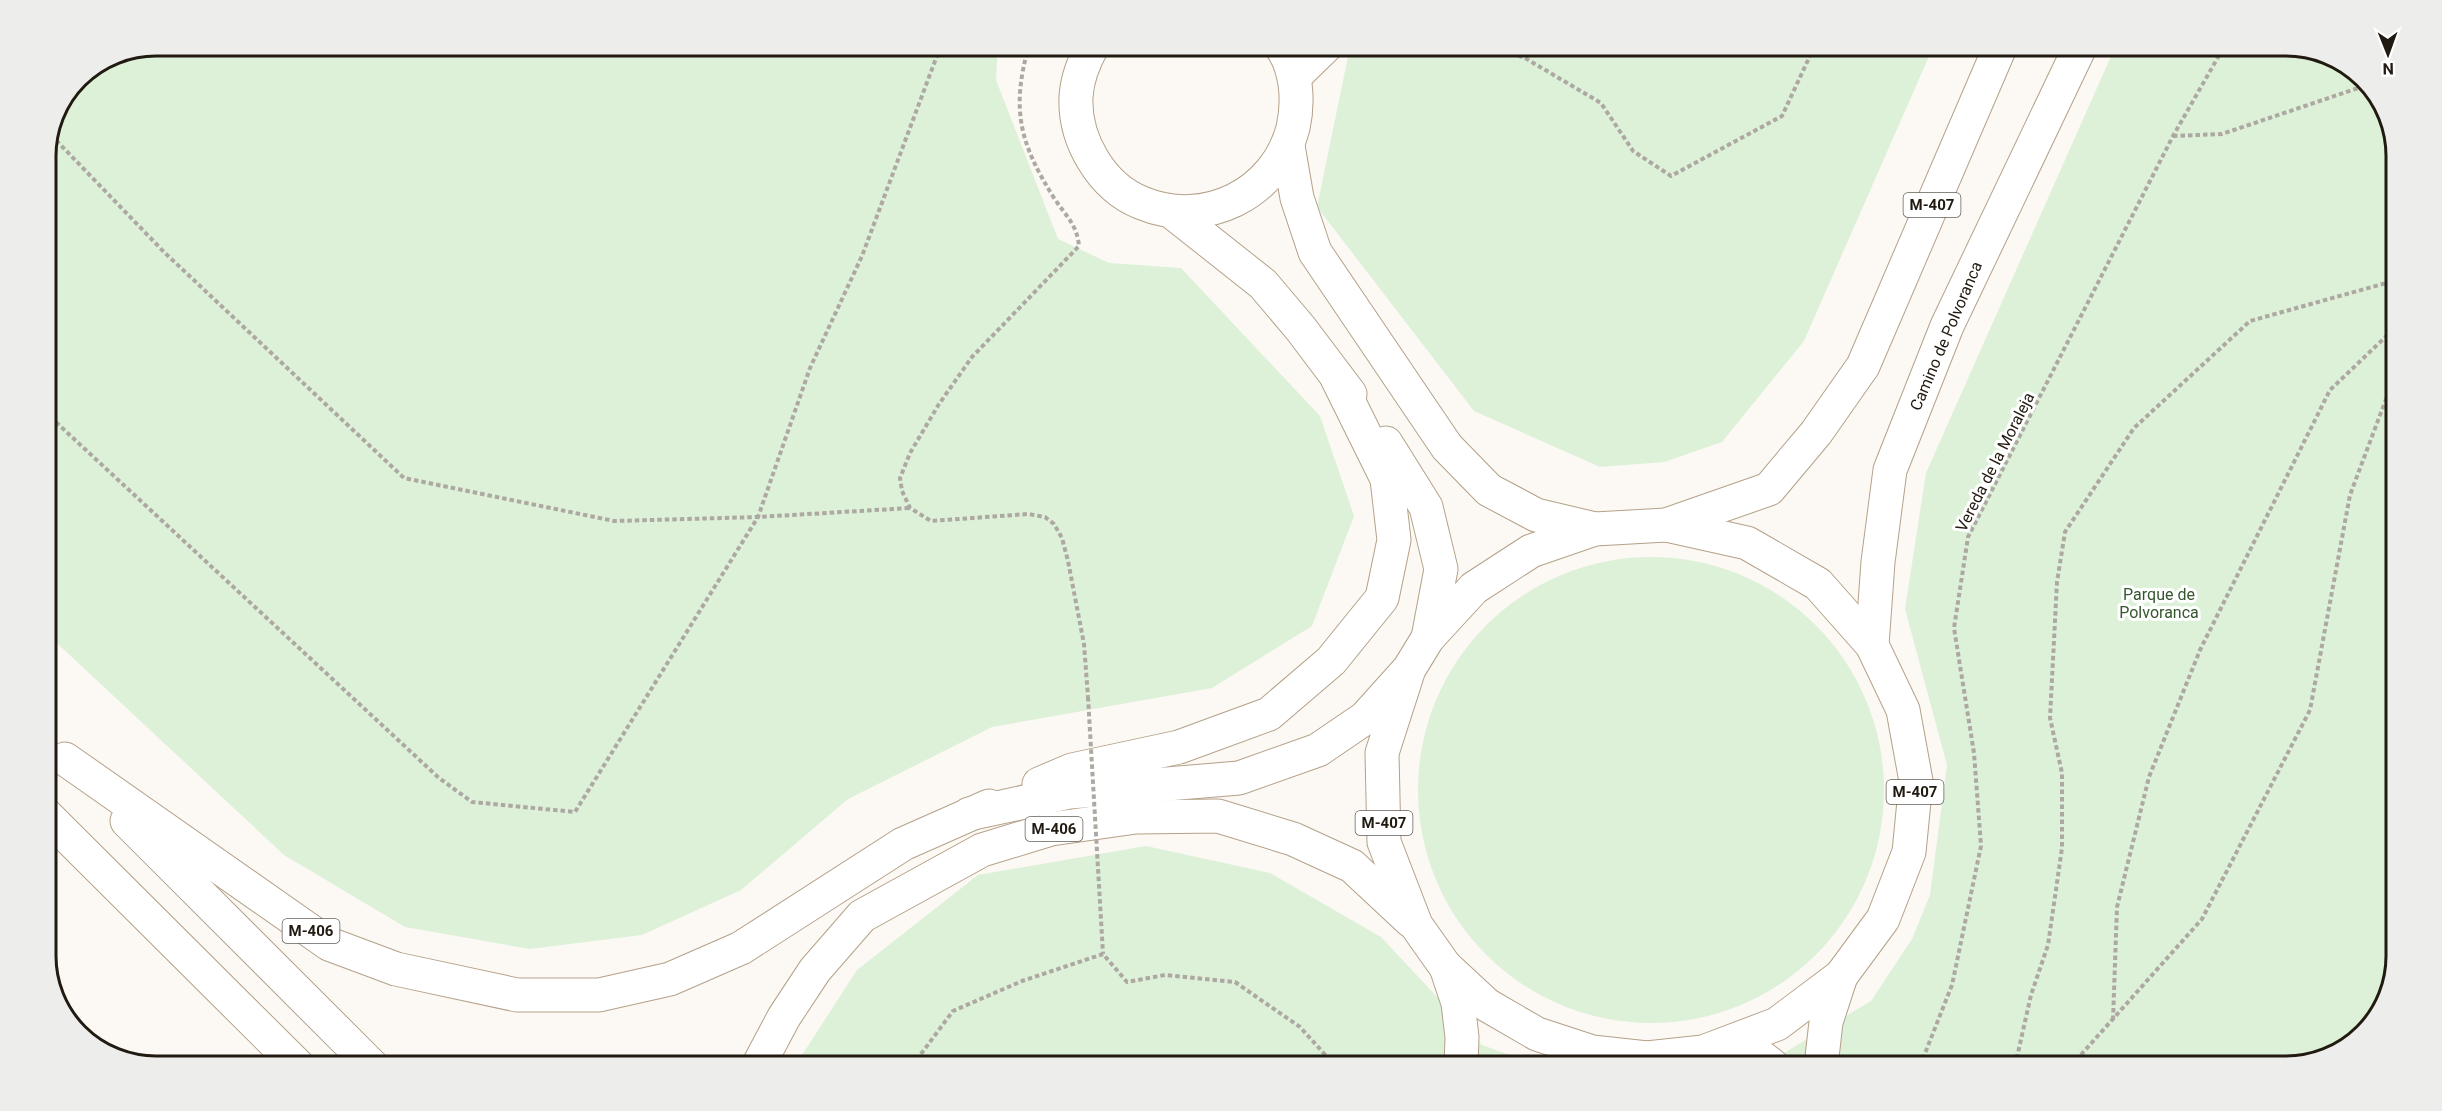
<svg xmlns="http://www.w3.org/2000/svg" width="2442" height="1111" viewBox="0 0 2442 1111" font-family="Roboto,sans-serif">
  <style>
    .green { fill: #ddf1d9 }
    .lines { fill: none; stroke-linecap: round; stroke-linejoin: round }
    .street-casing { stroke: #b4a189; stroke-width: 35 }
    .highway-casing { stroke: #b4a189; stroke-width: 35 }
    .path { stroke: #ada8a2; stroke-width: 4; stroke-dasharray: 4.5 3; stroke-linecap: butt }
    .street { stroke: #fff; stroke-width: 33 }
    .highway { stroke: #fff; stroke-width: 33 }
    .path-bridge { stroke: #ada8a2; stroke-width: 4; stroke-dasharray: 4.5 3; stroke-linecap: butt }
    .labels { text-anchor: middle; dominant-baseline: central; stroke-width: 6; stroke-linejoin: round; paint-order: stroke }
    .shield { fill: #fff; stroke: #645f58; stroke-width: 1.5 }
    .shield-label { font-size: 15px; font-weight: bold; fill: #211a11 }
    .street-label { font-size: 16px; fill: #211a11; stroke: #fff }
    .park-label { font-size: 16px; fill: #34572e; stroke: #fff }
    .rim { fill: none; stroke: #211a11; stroke-width: 3 }
  </style>
  <rect width="100%" height="100%" fill="#fcf8f3"/>
  <!-- green -->
  <g class="green">
    <path d="M156,45H998L996,80L1058,239L1109,263L1181,268L1320,416L1354,516L1312,626L1212,688L992,727L848,799L741,890L642,935L530,949L405,927L284,855L45,632V149L78,77L114,53Z"/>
    <path d="M1355,45H1934L1804,341L1722,442L1664,462L1600,467L1474,411L1317,207L1350,47Z"/>
    <path d="M2116,45H2286L2329,54L2378,94L2397,149V955L2388,998L2348,1047L2287,1066H1762L1871,1001L1912,939L1930,895L1947,765L1905,609L1926,473Z"/>
    <circle cx="1651" cy="790" r="233"/>
    <path d="M1146,846L1270,873L1381,937L1482,1045L1541,1066H795L857,970L978,875Z"/>
  </g>
  <g class="lines">
    <!-- street casing -->
    <g class="street-casing">
      <g id="street">
        <path d="M1093,45C1084,61 1077,78 1076,97C1074,139 1101,187 1142,203C1205,229 1276,194 1293,128C1299,101 1297,68 1280,45"/>
        <path d="M1294,77L1327,45"/>
        <path d="M1703,1052L1760,1056L1773,1066"/>
        <path d="M1821,1066L1826,1022L1841,976"/>
      </g>
    </g>
    <!-- highway casing -->
    <g class="highway-casing">
      <g id="highway">
        <path d="M1288,146L1297,198L1315,252L1447,447L1489,490L1536,515L1595,529"/>
        <path d="M1172,212L1263,284L1301,329L1350,394"/>
        <path d="M1386,443L1426,507L1441,569L1428,638"/>
        <path d="M1666,525L1769,489L1816,433L1863,366L2001,45"/>
        <path d="M1872,645L1878,562L1890,470L1947,326L2081,45"/>
        <path d="M65,759L329,944L396,969L517,995H599L670,979L741,948L903,844L989,806"/>
        <path d="M1039,784L1072,770L1179,747L1269,714L1331,661L1382,598L1394,540L1387,479L1337,378"/>
        <path d="M45,814L298,1066"/>
        <path d="M969,814L1070,792L1239,778L1318,750L1365,718L1409,669L1428,638L1474,588L1531,551L1595,529L1666,525L1747,543L1818,584L1872,645L1903,710L1916,781L1909,852L1883,919L1841,976L1777,1024L1703,1052L1647,1058L1592,1052L1537,1034L1487,1005L1445,966L1416,925L1384,842L1382,753L1409,669"/>
        <path d="M127,821L372,1066"/>
        <path d="M1446,967L1458,1003L1462,1037L1461,1066"/>
        <path d="M758,1066L784,1017L815,970L862,916L982,850L1051,829L1136,817L1218,816L1293,839L1352,866L1411,921"/>
      </g>
    </g>
    <!-- path -->
    <g class="path">
      <path d="M1029,45C1011,109 1019,142 1054,198C1065,215 1077,224 1079,246L972,357L939,404L910,453L900,478L902,491L910,508L931,521L1028,514L1045,517L1054,524L1062,538L1068,561L1084,644L1088,697"/>
      <path d="M1490,45L1525,58L1601,103L1633,151L1671,176L1782,116L1815,45"/>
      <path d="M51,135L164,252L404,478L614,521L758,517L910,508"/>
      <path d="M2173,136L2222,134L2367,85"/>
      <path d="M45,412L439,778L472,802L575,812L758,517L810,368L862,256L941,45"/>
      <path d="M2113,1020L2117,907L2149,777L2200,650L2330,390L2397,326"/>
      <path d="M912,1066L953,1011L1022,981L1103,954L1127,982L1165,975L1235,982L1300,1027L1328,1058L1330,1066"/>
      <path d="M1920,1066L1952,985L1981,846L1974,753L1954,628L1968,537L2173,136L2225,45"/>
      <path d="M2015,1066L2031,995L2048,945L2062,848V773L2050,718L2057,582L2065,532L2134,428L2250,321L2397,280"/>
      <path d="M2071,1066L2202,919L2310,710L2350,495L2397,370"/>
    </g>
    <!-- street -->
    <use href="#street" class="street"/>
    <!-- highway -->
    <use href="#highway" class="highway"/>
    <!-- path-bridge -->
    <path class="path-bridge" d="M1088,697L1103,954"/>
  </g>
  <g class="labels">
    <!-- shield labels -->
    <g class="shield">
      <rect x="1903.5" y="193" width="57" height="24" rx="4.5"/>
      <rect x="1886.5" y="780" width="57" height="24" rx="4.5"/>
      <rect x="1355.5" y="811" width="57" height="24" rx="4.5"/>
      <rect x="1025.5" y="817" width="57" height="24" rx="4.5"/>
      <rect x="282.5" y="919" width="57" height="24" rx="4.5"/>
    </g>
    <g class="shield-label">
      <text x="1932" y="205">M-407</text>
      <text x="1915" y="792">M-407</text>
      <text x="1384" y="823">M-407</text>
      <text x="1054" y="829">M-406</text>
      <text x="311" y="931">M-406</text>
    </g>
    <!-- street labels -->
    <g class="street-label">
      <text transform="translate(1946 336) rotate(-67)">Camino de Polvoranca</text>
      <text transform="translate(1995 462) rotate(-63)">Vereda de la Moraleja</text>
    </g>
    <!-- park labels -->
    <g class="park-label">
      <text x="2159" y="594">Parque de<tspan x="2159" dy="18">Polvoranca</tspan></text>
    </g>
  </g>
  <!-- crop -->
  <path d="M0 0H2442V1111H0ZM156 56H2286A100 100 0 0 1 2386 156V956A100 100 0 0 1 2286 1056H156A100 100 0 0 1 56 956V156A100 100 0 0 1 156 56Z" fill="#ededec" fill-rule="evenodd"/>
  <path class="rim" d="M156 56H2286A100 100 0 0 1 2386 156V956A100 100 0 0 1 2286 1056H156A100 100 0 0 1 56 956V156A100 100 0 0 1 156 56Z"/>
  <!-- north arrow -->
  <g transform="translate(2388 54) rotate(179)" stroke="#ffffff" stroke-width="4.5" paint-order="stroke">
  <path d="M0-4.5L10 22L0 15L-10 22Z" fill="#211a11"/>
  <text y="-9" font-size="16" font-weight="bold" text-anchor="middle" fill="#211a11">N</text>
  </g>
</svg>
